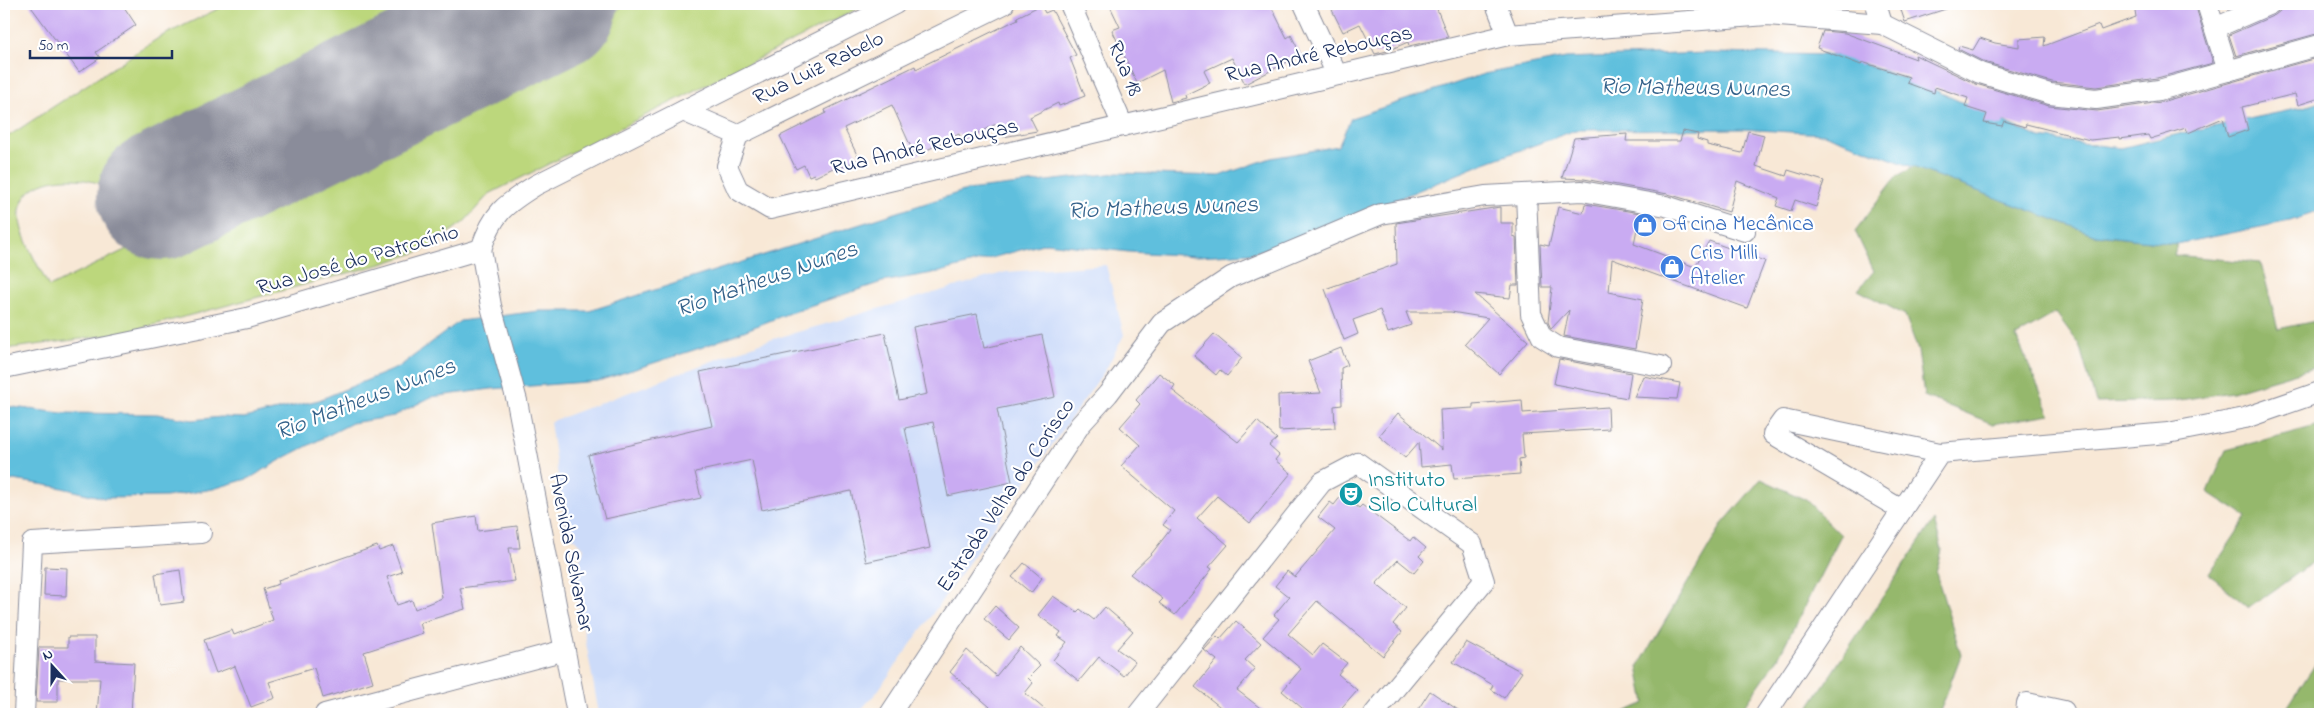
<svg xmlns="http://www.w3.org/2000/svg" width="2324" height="718" viewBox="0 0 2324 718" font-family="'Indie Flower',sans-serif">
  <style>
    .built { fill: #ccdbf9 }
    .green { fill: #bcd77c; stroke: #6c836d }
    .forest { fill: #95b86c; stroke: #587465 }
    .water { fill: #5fbfdd; stroke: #3d779e }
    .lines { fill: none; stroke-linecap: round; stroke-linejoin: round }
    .runway { stroke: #8a8c9a; stroke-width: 128 }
    .building { fill: #c9abf2 }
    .street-casing { stroke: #8a8c9a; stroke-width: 22 }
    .street { stroke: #fff; stroke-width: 20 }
    .labels { text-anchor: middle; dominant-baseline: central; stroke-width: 4.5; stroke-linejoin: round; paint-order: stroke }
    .street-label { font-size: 22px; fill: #1b2f5e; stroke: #fff }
    .shop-label { font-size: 22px; fill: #366cbe; stroke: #fff; text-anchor: start }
    .culture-label { font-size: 22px; fill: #0d838f; stroke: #fff; text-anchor: start }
    .water-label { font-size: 24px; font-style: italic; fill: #33618a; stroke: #fff }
  </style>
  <rect width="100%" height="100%" fill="#fff"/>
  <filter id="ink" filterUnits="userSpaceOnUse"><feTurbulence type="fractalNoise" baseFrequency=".02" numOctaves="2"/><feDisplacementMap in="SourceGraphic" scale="10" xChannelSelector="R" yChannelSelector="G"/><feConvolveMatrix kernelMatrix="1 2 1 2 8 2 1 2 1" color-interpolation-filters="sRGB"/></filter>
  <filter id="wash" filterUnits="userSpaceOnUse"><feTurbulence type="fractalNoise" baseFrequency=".0096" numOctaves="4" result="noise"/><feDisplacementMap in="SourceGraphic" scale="20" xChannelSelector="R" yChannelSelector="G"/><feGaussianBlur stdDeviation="1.12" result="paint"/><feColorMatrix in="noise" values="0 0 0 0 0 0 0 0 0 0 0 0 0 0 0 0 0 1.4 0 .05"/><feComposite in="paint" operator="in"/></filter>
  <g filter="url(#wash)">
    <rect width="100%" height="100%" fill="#f8e8d6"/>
    <!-- built -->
    <path class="built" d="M1106,265L1124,335L1106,369L877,692L857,714H599L574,577L584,548L566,531L550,422L763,342L1006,272Z"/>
    <!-- green -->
    <path class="green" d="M228,4H482L108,185C97,183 85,179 74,179C41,177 11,193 22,230C28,249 40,269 49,287L629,4H867L489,194L464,222L424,250L378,265L120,334L4,349V139L160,37Z"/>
    <!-- forest -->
    <g class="forest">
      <path d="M1914,167L2096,235L2177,244L2174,255L2261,263L2278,329L2320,320V366L2232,392L2173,401L2096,403L2079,344L2056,313L2016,336L2050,414L1993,424L1924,396L1918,350L1905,315L1858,290L1874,271L1855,231L1897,176Z"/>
      <path d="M2320,425V554L2312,563L2249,608L2209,574L2247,517L2208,492L2226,450Z"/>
      <path d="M1761,479L1806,500L1841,535L1778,658L1739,714H1620L1645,703L1638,667L1723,523Z"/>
      <path d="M1934,520L1942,550L1936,573L1961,655L1939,714H1807L1811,704Z"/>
      <path d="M2320,657V714H2283Z"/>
    </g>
    <!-- water -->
    <path class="water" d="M1707,53L1838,55L1926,86L2040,138L2121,148L2187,132L2296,109L2320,102V211L2290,221L2177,244L2096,235L1824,134L1742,129L1576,130L1485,163L1300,239L1252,253L1196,256L1129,252L1046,243L944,271L882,282L797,310L703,347L598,381L491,389L431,397L394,416L352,423L284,458L250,478L213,489L166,497L104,498L58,487L14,480L4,482V406L62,413L157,414L192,420L221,417L244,418L319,400L399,367L460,321L539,311H589L967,190L1117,173L1219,176L1271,158L1338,146L1351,118L1484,74L1566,58Z"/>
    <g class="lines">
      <!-- runway -->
      <path class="runway" d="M161,196L554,4"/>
    </g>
    <g id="blocks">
      <!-- building -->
      <g class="building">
        <path d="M29,4H122L136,25L96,52L100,58L79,72Z"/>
        <path d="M1109,4H1270L1287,38L1291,35L1301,55L1245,84L1232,58L1204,71L1210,83L1185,95L1186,98L1171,102L1163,70L1137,83L1112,30L1120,27Z"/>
        <path d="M1344,4H1435L1448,37L1409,46L1408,42L1387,51L1375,54L1360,24L1343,32L1332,10Z"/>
        <path d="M1899,4H1951L1952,7L1905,22Z"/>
        <path d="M2134,4H2195L2213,63L2157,78L2096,87L2052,82L1984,62L1958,49L1959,46L1973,50L1980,38L1995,43L2019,47V39L2045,37L2044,46L2099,25L2101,30L2136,17Z"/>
        <path d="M2282,4H2320V33L2236,56L2229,35L2275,15L2280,11Z"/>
        <path d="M1041,5L1045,13L1052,10L1076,55L1070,58L1085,96L1059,106L1058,103L1030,117L1037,131L1003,137L996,124L962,141L959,134L915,156L892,105L844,128L859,159L841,168L839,165L815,177L814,174L809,176L804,165L796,169L780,136L826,113L825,110L915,66L916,69L1018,19L1017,17Z"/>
        <path d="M1823,31L1845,33L1916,59L1915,55L1976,84L2049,106L2097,111L2161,102L2320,57V98L2298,105L2295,94L2242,107L2248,130L2228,137L2223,118L2188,133L2186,128L2150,139L2148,135L2120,139V137L2090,140L2026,124L2025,127L2004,121L2002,126L1984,123L1987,114L1965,107L1968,98L1935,87L1934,93L1907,83L1909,77L1862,62L1861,65L1817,48Z"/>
        <path d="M1683,131L1698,134L1697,139L1707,142V145L1742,153L1748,131L1764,135L1756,166L1786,176L1788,170L1824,181L1816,207L1795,200L1791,211L1776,206L1779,198L1737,181L1729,212L1668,194L1584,179L1562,178L1574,138L1627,134L1626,141H1680Z"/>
        <path d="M1585,204L1640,213L1634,244L1695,267L1709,241L1765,261L1747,308L1612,259L1609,292L1643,299L1635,349L1564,336L1569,310L1551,329L1548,322L1552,287H1542L1540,244L1549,246L1558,207L1583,213Z"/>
        <path d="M1500,207V223H1513V236L1516,237L1518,285H1512L1510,298L1475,294L1528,341L1499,374L1465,344L1488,318L1451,312H1406L1411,325L1388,333L1380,310L1353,320L1358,334L1344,340L1325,289L1397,264L1396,223Z"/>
        <path d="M977,314L984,348L1042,335L1055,397L997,409L1012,482L948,496L933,422L905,428L930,548L866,562L851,491L762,510L752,460L695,472L701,498L605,519L588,455L712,426L700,372L885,333L899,400L927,394L913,327Z"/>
        <path d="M1214,334L1242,358L1227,376L1220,370L1216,375L1194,356Z"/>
        <path d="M1341,348L1348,365L1341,368L1342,405L1334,406L1335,428L1279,431L1278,395L1321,393L1308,361Z"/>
        <path d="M1559,359L1631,373L1627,398L1554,384Z"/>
        <path d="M1159,373L1175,385L1172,390L1238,442L1257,421L1277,439L1269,446L1279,455L1275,460L1291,473L1250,523L1217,496L1197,518L1228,545L1209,567L1212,569L1175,615L1159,603L1163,599L1130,574L1152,553L1170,530L1163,525L1174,511L1121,466L1140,445L1120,427L1140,404L1136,400Z"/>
        <path d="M1643,376L1680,383L1677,399L1634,397Z"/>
        <path d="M1522,400L1523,413L1608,407L1609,429L1522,434L1524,458L1519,459L1520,474L1454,479L1452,464L1421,467L1419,442L1405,458L1379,436L1398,413L1442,450L1440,410L1473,408V404Z"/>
        <path d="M1342,495L1359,508L1362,505L1410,541L1413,537L1426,548L1419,556L1424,561L1414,573L1398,560L1376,584L1406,608L1393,624L1402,632L1383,656L1317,601L1288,634L1313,655L1322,644L1347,663L1338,674L1357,690L1336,714H1309L1282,691L1301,669L1263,637L1279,619L1274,615L1289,597L1275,586L1287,571L1295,577L1335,530L1318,517L1330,502L1334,505Z"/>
        <path d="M476,516L478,531L517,526L520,548H509L515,581L460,588L465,609L420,623L423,633L364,652L373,682L323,698L314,668L269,682L275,698L251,707L235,666L216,673L204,640L232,630L234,635L273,620L263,589L279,584L278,580L377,546L379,551L393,546L402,572L387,577L397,605L412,600L415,609L442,598L432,523Z"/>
        <path d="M1024,563L1042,578L1031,593L1012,577Z"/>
        <path d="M45,567L67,568L66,596L44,595Z"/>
        <path d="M180,570L184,602L160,605L155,574Z"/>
        <path d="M1053,596L1077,612L1080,609L1094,620L1105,607L1133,631L1117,649L1135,662L1124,676L1099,657L1079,681L1053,660L1067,642L1058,636L1061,632L1038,615Z"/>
        <path d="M995,606L1019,628L1009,640L984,619Z"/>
        <path d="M1236,621L1261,643L1245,660L1255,669L1237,690L1268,714H1229L1195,687L1217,660L1204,650L1217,636L1220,639Z"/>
        <path d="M68,637H95V661L134,663L131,714H97L100,679H58V702H36L39,647H68Z"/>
        <path d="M1466,642L1522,672L1504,698L1491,689L1493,685L1453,662Z"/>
        <path d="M1020,647L1040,666L1028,678L1033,683L1025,693L1050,714H998L950,672L967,650L996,676Z"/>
        <path d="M1430,691L1464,714H1415Z"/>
      </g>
    </g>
  </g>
  <g filter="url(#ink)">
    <use href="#blocks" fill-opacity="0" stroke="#8a8c9a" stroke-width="1"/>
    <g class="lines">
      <!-- street casing -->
      <g class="street-casing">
        <g id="street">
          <path d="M1004,4L738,135L727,166L738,190L770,209L1508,35L1767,15L1882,24L1980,73L2050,94L2096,99L2159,90L2320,45"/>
          <path d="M1070,4L1123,126"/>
          <path d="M1304,4L1337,75"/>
          <path d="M1496,4L1508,35"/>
          <path d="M1876,4L1882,24"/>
          <path d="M2207,4L2228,71"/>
          <path d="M2215,28L2270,4"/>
          <path d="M683,111L738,135"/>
          <path d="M1526,194L1531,314L1542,337L1558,347L1661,366"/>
          <path d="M481,249L491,306L517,401L577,714"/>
          <path d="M4,368L247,318L481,249C493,213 504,205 536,185L895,4"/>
          <path d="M1902,510L1773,434L1783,420L1940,453"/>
          <path d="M24,714L32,543L201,533"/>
          <path d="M325,714L565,650"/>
          <path d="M890,714L1080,425L1108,394L1162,323L1231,277L1381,214L1485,196L1582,191L1666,206L1745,231"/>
          <path d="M1138,714L1322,482L1358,463L1472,544L1484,581L1374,714"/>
          <path d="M1766,714L1940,453L2168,433L2245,418L2320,392"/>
          <path d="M2026,714L2027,703L2064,711V714"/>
        </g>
      </g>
      <!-- street -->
      <use href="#street" class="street"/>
    </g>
  </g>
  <!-- icons -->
  <defs>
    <g id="shop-disc" transform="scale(1.25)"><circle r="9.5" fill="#3f7fe0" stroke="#fff"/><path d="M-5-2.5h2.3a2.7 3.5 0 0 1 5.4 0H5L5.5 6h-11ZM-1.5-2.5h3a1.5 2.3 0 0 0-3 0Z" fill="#fff"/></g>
    <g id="theatre-disc" transform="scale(1.25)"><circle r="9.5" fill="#0f9aa8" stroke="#fff"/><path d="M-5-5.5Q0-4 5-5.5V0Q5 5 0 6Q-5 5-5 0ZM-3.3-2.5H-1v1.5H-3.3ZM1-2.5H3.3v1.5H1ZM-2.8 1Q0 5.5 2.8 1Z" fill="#fff"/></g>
  </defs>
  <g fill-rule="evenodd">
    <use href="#shop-disc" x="1645" y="225"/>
    <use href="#shop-disc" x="1672" y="267"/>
    <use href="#theatre-disc" x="1351" y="494"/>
  </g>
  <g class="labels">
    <!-- street labels -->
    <g class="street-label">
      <text transform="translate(1319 55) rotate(-13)">Rua André Rebouças</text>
      <text transform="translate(819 69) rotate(-26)">Rua Luiz Rabelo</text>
      <text transform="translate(1124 69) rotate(67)">Rua 18</text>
      <text transform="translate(925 148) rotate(-13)">Rua André Rebouças</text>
      <text transform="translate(358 261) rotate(-16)">Rua José do Patrocínio</text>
      <text transform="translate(1007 496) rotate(-56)">Estrada Velha do Corisco</text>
      <text transform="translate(570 553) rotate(79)">Avenida Selvamar</text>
    </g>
    <!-- shop labels -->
    <g class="shop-label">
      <text x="1662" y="225">Oficina Mecânica</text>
      <text x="1690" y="254">Cris Milli<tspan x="1690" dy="25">Atelier</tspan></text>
    </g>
    <!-- culture labels -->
    <g class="culture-label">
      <text x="1368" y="481">Instituto<tspan x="1368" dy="25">Silo Cultural</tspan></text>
    </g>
    <!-- water labels -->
    <g class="water-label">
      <text transform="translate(1695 89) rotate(1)">Rio Matheus Nunes</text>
      <text transform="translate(1163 209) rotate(-2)">Rio Matheus Nunes</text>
      <text transform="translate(767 280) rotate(-19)">Rio Matheus Nunes</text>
      <text transform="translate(366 400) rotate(-21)">Rio Matheus Nunes</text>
    </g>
  </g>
  <!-- margin -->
  <rect width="2324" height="718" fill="none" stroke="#fff" stroke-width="20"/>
  <!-- north arrow -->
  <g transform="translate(52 666) rotate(339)" stroke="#ffffff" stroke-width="4" paint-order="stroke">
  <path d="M0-4L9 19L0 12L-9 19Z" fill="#1b2f5e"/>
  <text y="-8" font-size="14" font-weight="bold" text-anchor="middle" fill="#1b2f5e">N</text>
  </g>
  <!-- scale -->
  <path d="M30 50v8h142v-8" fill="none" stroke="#1b2f5e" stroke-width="2.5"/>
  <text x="38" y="50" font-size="15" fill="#1b2f5e" stroke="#ffffff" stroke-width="4" paint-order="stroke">50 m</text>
</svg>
